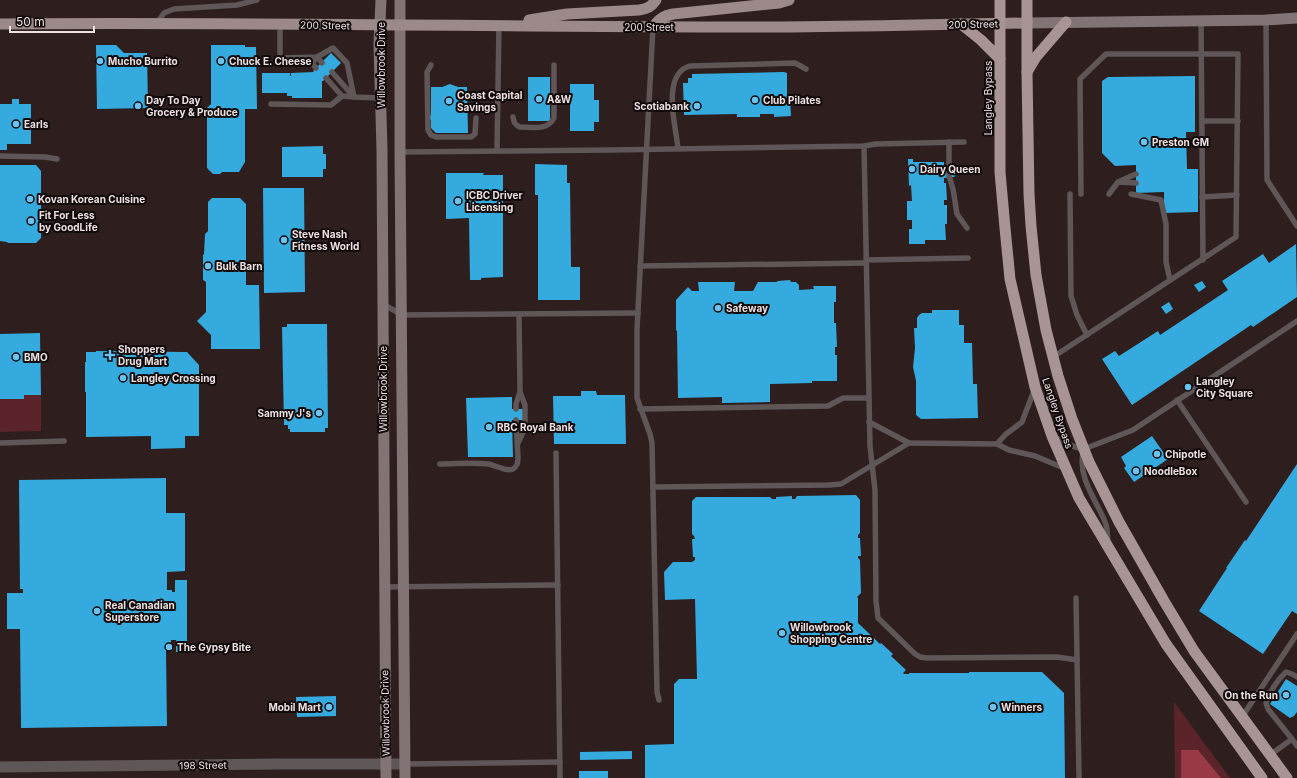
<svg xmlns="http://www.w3.org/2000/svg" width="1297" height="778" viewBox="0 0 1297 778" font-family="Inter,sans-serif">
  <style>
    .green { fill: #5a242a }
    .water { fill: #983945 }
    .building { fill: #35aadf }
    .lines { fill: none; stroke-linecap: round; stroke-linejoin: round }
    .service { stroke: #5f5657; stroke-width: 5.5 }
    .tertiary { stroke: #5f5657; stroke-width: 11 }
    .secondary { stroke: #827374; stroke-width: 11 }
    .primary { stroke: #9c8a8a; stroke-width: 11 }
    .trunk { stroke: #a89494; stroke-width: 11 }
    .poi-dot { fill: #6ac3f1; stroke: #110a0a; stroke-width: 1.5 }
    .labels { text-anchor: middle; dominant-baseline: central; stroke-width: 4; stroke-linejoin: round; paint-order: stroke }
    .street-label { font-size: 10px; fill: #ece0e0; stroke: #110a0a }
    .poi-label { font-size: 10px; font-weight: bold; fill: #ece0e0; stroke: #110a0a; text-anchor: start }
  </style>
  <rect width="100%" height="100%" fill="#2e1e1e"/>
  <!-- green -->
  <g class="green">
    <path d="M24,395H41V431L0,432V399H24Z"/>
    <path d="M1174,702L1230,778H1175Z"/>
  </g>
  <!-- water -->
  <path class="water" d="M1181,750H1198L1221,778H1181Z"/>
  <!-- building -->
  <g class="building">
    <path d="M96,45H116L124,53H147L148,108L97,109Z"/>
    <path d="M211,45H245V47H256L257,109H245V162L239,172H222L220,174H213L207,168V108L211,104Z"/>
    <path d="M331,53L341,63L323,81H322V98H292V96H287V93H262V73H290V76H291V73L314,72L313,71Z"/>
    <path d="M784,72L787,73V99L790,98L791,116L774,117V114H760V117H737V114L684,115L683,83H688V78H692V74Z"/>
    <path d="M1195,76V132H1186L1187,169H1198V212L1164,213V192L1136,193V165L1115,166L1102,153V81L1108,77Z"/>
    <rect x="528" y="77" width="22" height="44"/>
    <path d="M450,84L458,87H467L468,133H436L431,128V120H429V115H431V87H442Z"/>
    <path d="M570,84H594V100H599V122H594V131H570Z"/>
    <path d="M12,99H19V104H31V144H7V150H0V104H12Z"/>
    <path d="M323,146V154H326V169H323V177H282V147Z"/>
    <path d="M908,159H913V162H944V168L953,167L955,169L956,175L954,177L944,178V183H946L947,200H944V205H947V224H945L946,240H925V244H909V229H912V220H907V201H912L911,185L909,186Z"/>
    <path d="M535,164L567,165V183H570L571,267H580V300H538V195H535Z"/>
    <path d="M0,165H36L41,171V238L36,243H8L7,242L0,241Z"/>
    <path d="M446,173H484L483,175H503V277L481,278V280H470L469,218L446,219Z"/>
    <path d="M263,188H304L305,292L264,293Z"/>
    <path d="M212,198H240L246,204V285H259L260,349H211V335L197,321L206,312V282L203,280V255L204,254L205,234L208,231V202Z"/>
    <path d="M1296,244L1297,297L1253,327L1251,325L1132,405L1102,359L1115,351L1119,356L1158,331L1160,335L1228,290L1222,281L1263,254L1269,263Z"/>
    <path d="M790,280L791,282H796L799,285V290L814,289L813,286H836V302H834V323H836L837,347H835V355H837V381H812V383L770,384V402L722,403V397L678,398L677,331L676,330V300L688,287L692,291H699L698,282H735L734,291H753L758,282H776L778,281Z"/>
    <path d="M1202,281L1206,287L1199,292L1194,285Z"/>
    <path d="M1169,302L1173,309L1166,314L1161,307Z"/>
    <path d="M932,310H959V325H964V343H972L973,384H977L978,418L921,419L916,415V381L913,367L915,348L914,328H917V318L919,315L922,313H932Z"/>
    <path d="M287,324H327L328,428H325V432H290V429H288V425H284L282,327H287Z"/>
    <path d="M40,333L41,395H24V399H0V334Z"/>
    <path d="M96,351L187,352L199,365V436H185V448L151,449V436L86,437V392H85V362H86V352H96Z"/>
    <path d="M581,391H596L597,395H625L626,444H554L553,396H581Z"/>
    <path d="M512,397V409H524V420H512L513,457H468L466,398Z"/>
    <path d="M1152,436L1168,459L1134,482L1124,468L1126,466L1121,457Z"/>
    <path d="M1297,464V614L1292,611L1263,654L1199,611L1227,568H1226L1245,540L1246,541Z"/>
    <path d="M166,478V513H185V571L167,572V590H172V592H175V580H187V652H176V640H171V651H166L167,726L21,728L20,629H7V593H23V589H20L19,480Z"/>
    <path d="M856,495L860,500V533L858,535V538H860L861,556H858V558L860,560L861,593L857,597L858,598V623L880,644L881,643L893,654L891,656L906,670L903,673L904,674H909V673H969V672H1042L1064,693L1065,778H645V745L674,744V684L679,679H697L695,599L665,600L664,572L673,562H692L695,560V557H693L692,539H695L694,536L692,534V501L696,497H770L772,499H776V497L792,496V499H795L797,496Z"/>
    <path d="M1286,679L1297,686V712L1294,716L1290,718L1270,704Z"/>
    <path d="M336,696V716L297,717L296,697Z"/>
    <path d="M632,751V759L580,760V752Z"/>
    <rect x="579" y="771" width="29" height="7"/>
  </g>
  <g class="lines">
    <!-- service -->
    <g class="service">
      <path d="M1201,20L1203,260"/>
      <path d="M1266,20L1267,180L1297,226"/>
      <path d="M157,23L164,13L174,9L237,5L257,0"/>
      <path d="M280,24V58L317,57L333,48L347,63L354,97L381,98"/>
      <path d="M653,27L637,329V398L650,434L652,443L657,692L659,700"/>
      <path d="M431,65L427,72L428,130L431,135L436,137H471L475,134L476,118"/>
      <path d="M316,68L312,63L317,57L322,63"/>
      <path d="M332,72L353,96"/>
      <path d="M326,78L342,96L354,97"/>
      <path d="M271,104L331,105L342,96"/>
      <path d="M513,117C514,123 515,125 520,127C533,127 547,131 554,118V65"/>
      <path d="M1202,121H1238"/>
      <path d="M949,142V176L953,189L957,214L967,228"/>
      <path d="M864,146L870,446L875,490L876,601L878,618L914,653L920,657L927,658L1057,657L1077,660"/>
      <path d="M678,148C676,129 664,85 682,70C684,68 687,67 690,66L795,63L806,69"/>
      <path d="M497,150L499,25"/>
      <path d="M400,152L611,150L864,146L876,144L964,142"/>
      <path d="M0,156L45,157L57,159"/>
      <path d="M1120,181L1136,174"/>
      <path d="M1070,194L1071,296L1077,315L1087,335"/>
      <path d="M1109,194L1118,182L1136,183"/>
      <path d="M1131,194L1161,200L1166,224V262L1170,280"/>
      <path d="M1202,197L1237,195"/>
      <path d="M866,260L968,258"/>
      <path d="M640,266L866,263"/>
      <path d="M383,304L402,315L638,313"/>
      <path d="M1053,357L1236,237L1238,54H1106L1080,79L1081,194"/>
      <path d="M1177,400L1246,502"/>
      <path d="M516,409V404L520,392L519,314"/>
      <path d="M640,409L828,406L843,398H868"/>
      <path d="M869,422L909,443L997,444L1009,450L1035,456L1066,469"/>
      <path d="M1054,437L1075,447L1084,449L1133,430L1297,321"/>
      <path d="M0,443L64,441"/>
      <path d="M518,443L525,428V405L520,392"/>
      <path d="M997,444L1005,435L1022,422L1035,388"/>
      <path d="M556,453L560,778"/>
      <path d="M1083,453C1078,479 1096,499 1105,522C1108,528 1107,535 1108,541"/>
      <path d="M440,464C455,464 473,462 488,464C495,465 506,472 513,469C517,467 518,462 518,458L516,420"/>
      <path d="M653,487L829,485L841,484L909,443"/>
      <path d="M385,587L558,585"/>
      <path d="M1076,598L1079,778"/>
      <path d="M1242,717L1297,634"/>
      <path d="M1292,739L1268,709L1266,703C1269,693 1277,680 1286,672L1292,674L1297,677"/>
      <path d="M1270,755L1292,739L1297,746"/>
      <path d="M405,764L560,762"/>
    </g>
    <!-- tertiary -->
    <path class="tertiary" d="M0,767L280,764H405"/>
    <!-- secondary -->
    <g class="secondary">
      <path d="M381,0L379,44L382,150L386,778"/>
      <path d="M400,0V152L405,778"/>
      <path d="M1027,23L1266,20L1297,18"/>
    </g>
    <!-- primary -->
    <g class="primary">
      <path d="M529,20L567,14L639,10C647,9 651,7 656,0"/>
      <path d="M0,24C260,22 519,27 779,27C862,27 944,24 1027,23"/>
      <path d="M653,27C659,19 663,16 673,14L779,3L789,0"/>
    </g>
    <!-- trunk -->
    <g class="trunk">
      <path d="M1000,0V172L1005,228L1010,279L1035,387L1052,436L1079,498L1166,644L1262,778"/>
      <path d="M1027,0V73L1029,194L1031,226L1036,275L1046,330L1058,376L1072,419L1089,462L1119,522L1164,601L1194,651L1287,778"/>
      <path d="M961,24L981,40L1000,59"/>
      <path d="M1027,72L1036,57L1066,22"/>
    </g>
  </g>
  <!-- markers -->
  <g class="poi-dot">
    <circle cx="100" cy="61" r="4"/>
    <circle cx="221" cy="61" r="4"/>
    <circle cx="539" cy="99" r="4"/>
    <circle cx="755" cy="100" r="4"/>
    <circle cx="449" cy="101" r="4"/>
    <circle cx="138" cy="106" r="4"/>
    <circle cx="697" cy="106" r="4"/>
    <circle cx="16" cy="124" r="4"/>
    <circle cx="1144" cy="142" r="4"/>
    <circle cx="912" cy="169" r="4"/>
    <circle cx="30" cy="199" r="4"/>
    <circle cx="458" cy="201" r="4"/>
    <circle cx="31" cy="221" r="4"/>
    <circle cx="284" cy="240" r="4"/>
    <circle cx="208" cy="266" r="4"/>
    <circle cx="718" cy="308" r="4"/>
    <path d="M108 349h4v4h4v4h-4v4h-4v-4h-4v-4h4z"/>
    <circle cx="16" cy="357" r="4"/>
    <circle cx="123" cy="378" r="4"/>
    <circle cx="1188" cy="387" r="4"/>
    <circle cx="319" cy="413" r="4"/>
    <circle cx="489" cy="427" r="4"/>
    <circle cx="1157" cy="454" r="4"/>
    <circle cx="1136" cy="471" r="4"/>
    <circle cx="97" cy="611" r="4"/>
    <circle cx="782" cy="633" r="4"/>
    <circle cx="169" cy="647" r="4"/>
    <circle cx="1286" cy="695" r="4"/>
    <circle cx="329" cy="707" r="4"/>
    <circle cx="993" cy="707" r="4"/>
  </g>
  <g class="labels">
    <!-- street labels -->
    <g class="street-label">
      <text transform="translate(973 24) rotate(-1)">200 Street</text>
      <text transform="translate(325 25) rotate(1)">200 Street</text>
      <text x="649" y="27">200 Street</text>
      <text transform="translate(381 65) rotate(-90)">Willowbrook Drive</text>
      <text transform="translate(988 98) rotate(-90)">Langley Bypass</text>
      <text transform="translate(383 389) rotate(-90)">Willowbrook Drive</text>
      <text transform="translate(1058 413) rotate(71)">Langley Bypass</text>
      <text transform="translate(385 713) rotate(-91)">Willowbrook Drive</text>
      <text transform="translate(203 765) rotate(-1)">198 Street</text>
    </g>
    <!-- poi labels -->
    <g class="poi-label">
      <text x="108" y="61">Mucho Burrito</text>
      <text x="229" y="61">Chuck E. Cheese</text>
      <text x="457" y="95">Coast Capital<tspan x="457" dy="12">Savings</tspan></text>
      <text x="547" y="99">A&amp;W</text>
      <text x="146" y="100">Day To Day<tspan x="146" dy="12">Grocery &amp; Produce</tspan></text>
      <text x="763" y="100">Club Pilates</text>
      <text x="689" y="106" text-anchor="end">Scotiabank</text>
      <text x="24" y="124">Earls</text>
      <text x="1152" y="142">Preston GM</text>
      <text x="920" y="169">Dairy Queen</text>
      <text x="466" y="195">ICBC Driver<tspan x="466" dy="12">Licensing</tspan></text>
      <text x="38" y="199">Kovan Korean Cuisine</text>
      <text x="39" y="215">Fit For Less<tspan x="39" dy="12">by GoodLife</tspan></text>
      <text x="292" y="234">Steve Nash<tspan x="292" dy="12">Fitness World</tspan></text>
      <text x="216" y="266">Bulk Barn</text>
      <text x="726" y="308">Safeway</text>
      <text x="118" y="349">Shoppers<tspan x="118" dy="12">Drug Mart</tspan></text>
      <text x="24" y="357">BMO</text>
      <text x="131" y="378">Langley Crossing</text>
      <text x="1196" y="381">Langley<tspan x="1196" dy="12">City Square</tspan></text>
      <text x="311" y="413" text-anchor="end">Sammy J's</text>
      <text x="497" y="427">RBC Royal Bank</text>
      <text x="1165" y="454">Chipotle</text>
      <text x="1144" y="471">NoodleBox</text>
      <text x="105" y="605">Real Canadian<tspan x="105" dy="12">Superstore</tspan></text>
      <text x="790" y="627">Willowbrook<tspan x="790" dy="12">Shopping Centre</tspan></text>
      <text x="177" y="647">The Gypsy Bite</text>
      <text x="1278" y="695" text-anchor="end">On the Run</text>
      <text x="321" y="707" text-anchor="end">Mobil Mart</text>
      <text x="1001" y="707">Winners</text>
    </g>
  </g>
  <!-- scale -->
  <path d="M10 26v6h84v-6" fill="none" stroke="#ece0e0" stroke-width="2"/>
  <text x="16" y="26" font-size="12" fill="#ece0e0" stroke="#110a0a" stroke-width="3" paint-order="stroke">50 m</text>
</svg>
